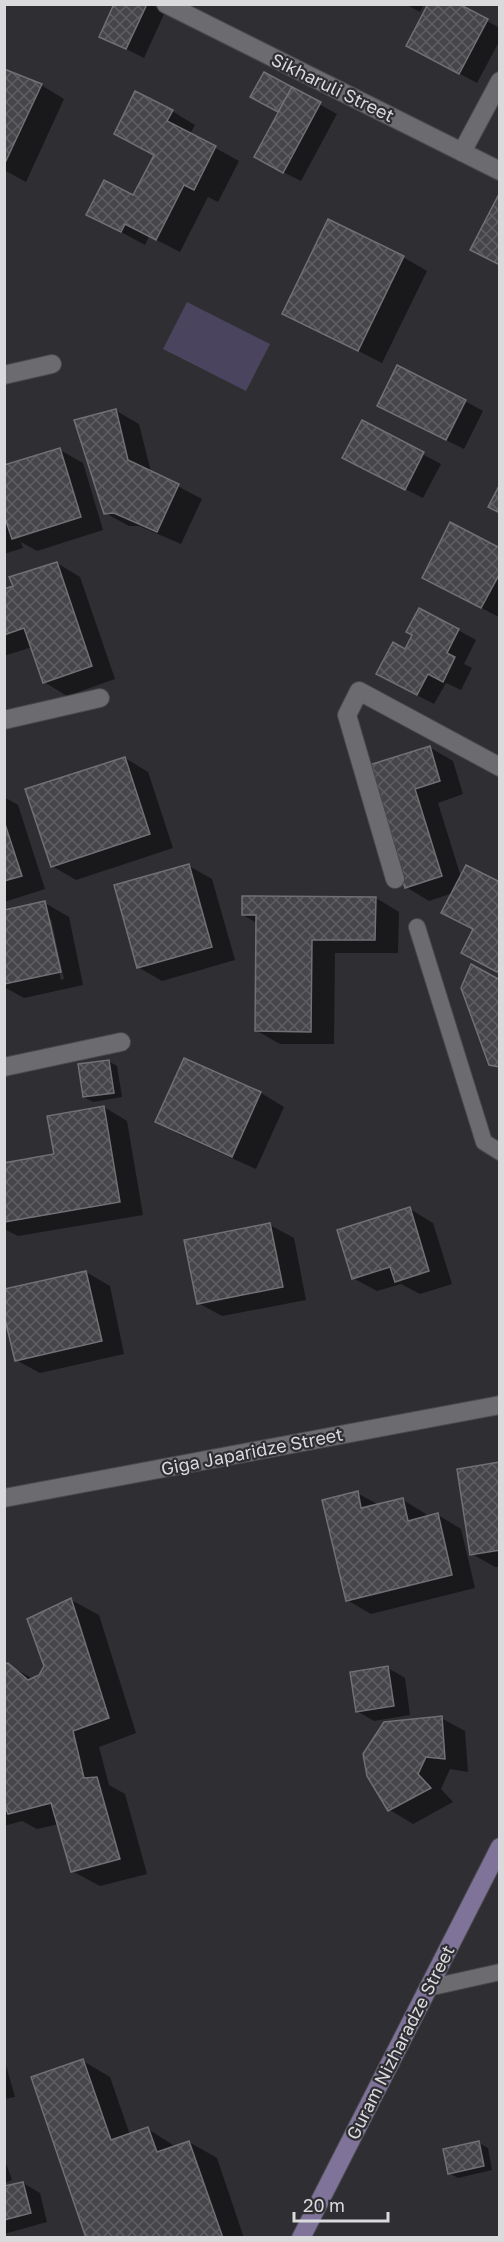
<svg xmlns="http://www.w3.org/2000/svg" width="504" height="2242" viewBox="0 0 504 2242" font-family="'Golos Text',sans-serif">
  <style>
    .garden { fill: #4b445e }
    .shadow { fill: #0007; fill-rule: evenodd }
    .building { fill: url(#building-cross-hatch); stroke: #717075; stroke-width: 1.5 }
    .lines { fill: none; stroke-linecap: round; stroke-linejoin: round }
    .lane-casing { stroke: #4a4a4d; stroke-width: 18 }
    .street-casing { stroke: #4a4a4d; stroke-width: 20 }
    .secondary-casing { stroke: #4a4a4d; stroke-width: 20 }
    .lane { stroke: #6c6b70; stroke-width: 16 }
    .street { stroke: #6c6b70; stroke-width: 18 }
    .secondary { stroke: #7f739a; stroke-width: 18 }
    .labels { text-anchor: middle; dominant-baseline: central; stroke-width: 4.5; stroke-linejoin: round; paint-order: stroke }
    .street-label { font-size: 18px; fill: #dadadd; stroke: #2f2e33 }
  </style>
  <defs>
    <pattern id="building-cross-hatch" width="8" height="8" patternUnits="userSpaceOnUse" patternTransform="scale(1.5)"><rect width="8" height="8" fill="#46454a"/><path d="M0 0l8 8M0 8l8-8" fill="none" stroke="#605f64"/></pattern>
  </defs>
  <rect width="100%" height="100%" fill="#2f2e33"/>
  <!-- garden -->
  <path class="garden" d="M187,302L270,344L246,391L163,349Z"/>
  <!-- shadow -->
  <g class="shadow">
    <path d="M116,4H151L165,12L144,58L101,36Z"/>
    <path d="M405,4H424L420,12Z"/>
    <path d="M487,21L500,28V40L477,83L425,55Z"/>
    <path d="M4,71L41,85L64,99L26,182L4,170Z"/>
    <path d="M264,74L337,114L301,181L273,167L280,112L252,97Z"/>
    <path d="M172,111L195,125L190,134L239,161L218,202L208,197L180,252L149,236L145,245L88,214L134,197L156,155L139,147Z"/>
    <path d="M403,257L427,271L382,363L284,313Z"/>
    <path d="M465,401L483,411L464,449L396,415Z"/>
    <path d="M115,410L139,424L151,472L202,499L181,544L139,526H129L105,513Z"/>
    <path d="M362,422L441,464L423,498L362,467Z"/>
    <path d="M60,450L83,463L103,530L37,551L21,542L23,548L4,554V467Z"/>
    <path d="M500,549L499,617L441,587Z"/>
    <path d="M57,563L80,577L115,679L67,696L44,682L32,647L4,656V590L14,587Z"/>
    <path d="M458,630L476,640L464,664L472,668L461,690L446,683L434,704L395,684L405,651L414,635Z"/>
    <path d="M429,747L453,761L463,794L438,803L461,877L500,884V973L462,953L474,930L443,913L453,893L429,901L406,887L368,767Z"/>
    <path d="M125,758L148,772L173,848L76,880L52,866Z"/>
    <path d="M4,797L18,805L45,889L4,902Z"/>
    <path d="M189,866L212,879L235,960L162,981L138,967Z"/>
    <path d="M376,898L399,912L398,953H335L334,1044H280L257,1031V923L243,915Z"/>
    <path d="M45,903L69,917L83,985L24,998L4,987V912ZM48,919H51L64,979L61,980Z"/>
    <path d="M184,1060L261,1093L284,1107L256,1169L180,1135L157,1121Z"/>
    <path d="M108,1061L117,1066L122,1097L93,1102L84,1097Z"/>
    <path d="M104,1107L127,1121L143,1215L18,1236L4,1229V1164L55,1155Z"/>
    <path d="M410,1209L433,1223L452,1284L420,1294L401,1284L377,1291L353,1278Z"/>
    <path d="M270,1225L294,1238L306,1300L222,1316L198,1303Z"/>
    <path d="M86,1272L110,1286L124,1354L40,1373L16,1360Z"/>
    <path d="M500,1464V1567H495L472,1554Z"/>
    <path d="M357,1493L379,1505L403,1500L426,1514L427,1518L438,1515L461,1529L475,1588L371,1614L347,1600Z"/>
    <path d="M71,1600L99,1615L136,1733L99,1747L109,1785L125,1794L147,1874L100,1886L72,1871L59,1824L37,1829L22,1821L4,1826V1666L8,1665L33,1679L40,1677Z"/>
    <path d="M388,1668L405,1678L410,1715L374,1721L357,1711Z"/>
    <path d="M441,1718L465,1731L468,1772L450,1769L441,1789L453,1802L413,1824L390,1810L369,1776Z"/>
    <path d="M4,2058L15,2097L4,2099Z"/>
    <path d="M83,2061L110,2077L130,2135L148,2129L176,2147L189,2142L217,2158L244,2238H88Z"/>
    <path d="M479,2143L488,2148L492,2170L458,2178L449,2173Z"/>
    <path d="M4,2158L12,2180L4,2183Z"/>
    <path d="M23,2183L40,2193L47,2222L4,2234V2188Z"/>
  </g>
  <!-- building -->
  <g class="building">
    <path d="M114,4H147L126,49L99,37Z"/>
    <path d="M428,4H459L488,19L459,74L406,46Z"/>
    <path d="M4,69L42,84L4,165Z"/>
    <path d="M264,72L292,87L278,112L250,97Z"/>
    <path d="M292,87L321,102L283,173L254,157Z"/>
    <path d="M135,91L173,110L167,121L216,146L194,190L184,185L156,240L125,224L121,232L86,215L104,180L133,195L154,155L114,134Z"/>
    <path d="M500,192V265L470,250Z"/>
    <path d="M328,219L404,256L358,351L282,314Z"/>
    <path d="M397,365L466,400L446,440L377,406Z"/>
    <path d="M116,409L128,460L179,484L157,532L114,513L104,514L74,420Z"/>
    <path d="M362,420L424,452L405,490L342,458Z"/>
    <path d="M60,448L81,517L12,539L4,515V465Z"/>
    <path d="M500,484V513L488,507Z"/>
    <path d="M450,522L500,548V573L481,608L422,578Z"/>
    <path d="M57,562L92,666L43,683L24,628L4,635V589L13,586L9,577Z"/>
    <path d="M419,608L459,629L447,653L455,657L443,682L428,674L417,695L376,674L393,642L405,649L412,635L406,632Z"/>
    <path d="M430,746L440,781L415,789L442,876L405,888L366,766Z"/>
    <path d="M125,757L150,834L51,867L25,789Z"/>
    <path d="M4,821L22,876L4,881Z"/>
    <path d="M189,864L212,947L137,968L114,885Z"/>
    <path d="M466,865L500,882V968L497,972L461,953L473,929L441,913Z"/>
    <path d="M242,896L376,897L375,940H312L311,1032L255,1031L256,915H242Z"/>
    <path d="M45,901L61,972L4,984V910Z"/>
    <path d="M471,964L500,980V1067L489,1065L461,988Z"/>
    <path d="M184,1058L261,1092L232,1157L155,1122Z"/>
    <path d="M109,1060L114,1093L83,1097L78,1064Z"/>
    <path d="M104,1106L120,1202L4,1222V1163L54,1154L47,1116Z"/>
    <path d="M410,1207L429,1271L395,1282L390,1267L352,1279L337,1230Z"/>
    <path d="M270,1223L283,1287L197,1304L184,1240Z"/>
    <path d="M86,1271L102,1341L15,1361L4,1315V1289Z"/>
    <path d="M500,1462V1550L470,1555L457,1469Z"/>
    <path d="M358,1491L361,1508L403,1498L408,1521L438,1513L452,1575L346,1601L322,1500Z"/>
    <path d="M71,1598L109,1718L73,1731L84,1778L97,1777L120,1859L71,1872L51,1803L8,1814L4,1803V1664L8,1663L28,1680L39,1675L44,1666L27,1619Z"/>
    <path d="M388,1666L394,1706L356,1712L350,1672Z"/>
    <path d="M442,1716L445,1759L426,1757L418,1774L431,1788L388,1811L367,1776L363,1754L384,1722Z"/>
    <path d="M83,2059L111,2140L148,2127L157,2152L189,2141L223,2238H86L31,2077Z"/>
    <path d="M479,2141L484,2166L448,2174L443,2149Z"/>
    <path d="M23,2182L31,2213L4,2220V2186Z"/>
  </g>
  <g class="lines">
    <!-- lane casing -->
    <g class="lane-casing">
      <g id="lane">
        <path d="M417,927L484,1142L500,1152"/>
        <path d="M428,1988L500,1972"/>
      </g>
    </g>
    <!-- street casing -->
    <g class="street-casing">
      <g id="street">
        <path d="M166,4L500,171"/>
        <path d="M462,152L500,81"/>
        <path d="M4,375L52,364"/>
        <path d="M4,720L100,698"/>
        <path d="M395,879L347,715L359,691L500,767"/>
        <path d="M4,1067L121,1042"/>
        <path d="M4,1498L500,1405"/>
      </g>
    </g>
    <!-- secondary casing -->
    <g class="secondary-casing">
      <path id="secondary" d="M301,2238L500,1847"/>
    </g>
    <!-- lane -->
    <use href="#lane" class="lane"/>
    <!-- street -->
    <use href="#street" class="street"/>
    <!-- secondary -->
    <use href="#secondary" class="secondary"/>
  </g>
  <g class="labels">
    <!-- street labels -->
    <g class="street-label">
      <text transform="translate(333 87) rotate(26)">Sikharuli Street</text>
      <text transform="translate(252 1451) rotate(-11)">Giga Japaridze Street</text>
      <text transform="translate(400 2042) rotate(-63)">Guram Nizharadze Street</text>
    </g>
  </g>
  <!-- border -->
  <rect width="504" height="2242" fill="none" stroke="#dadadd" stroke-width="12"/>
  <!-- scale -->
  <path d="M294 2212v9h94v-9" fill="none" stroke="#dadadd" stroke-width="3"/>
  <text x="303" y="2212" font-size="18" fill="#dadadd" stroke="#2f2e33" stroke-width="4.5" paint-order="stroke">20 m</text>
</svg>
